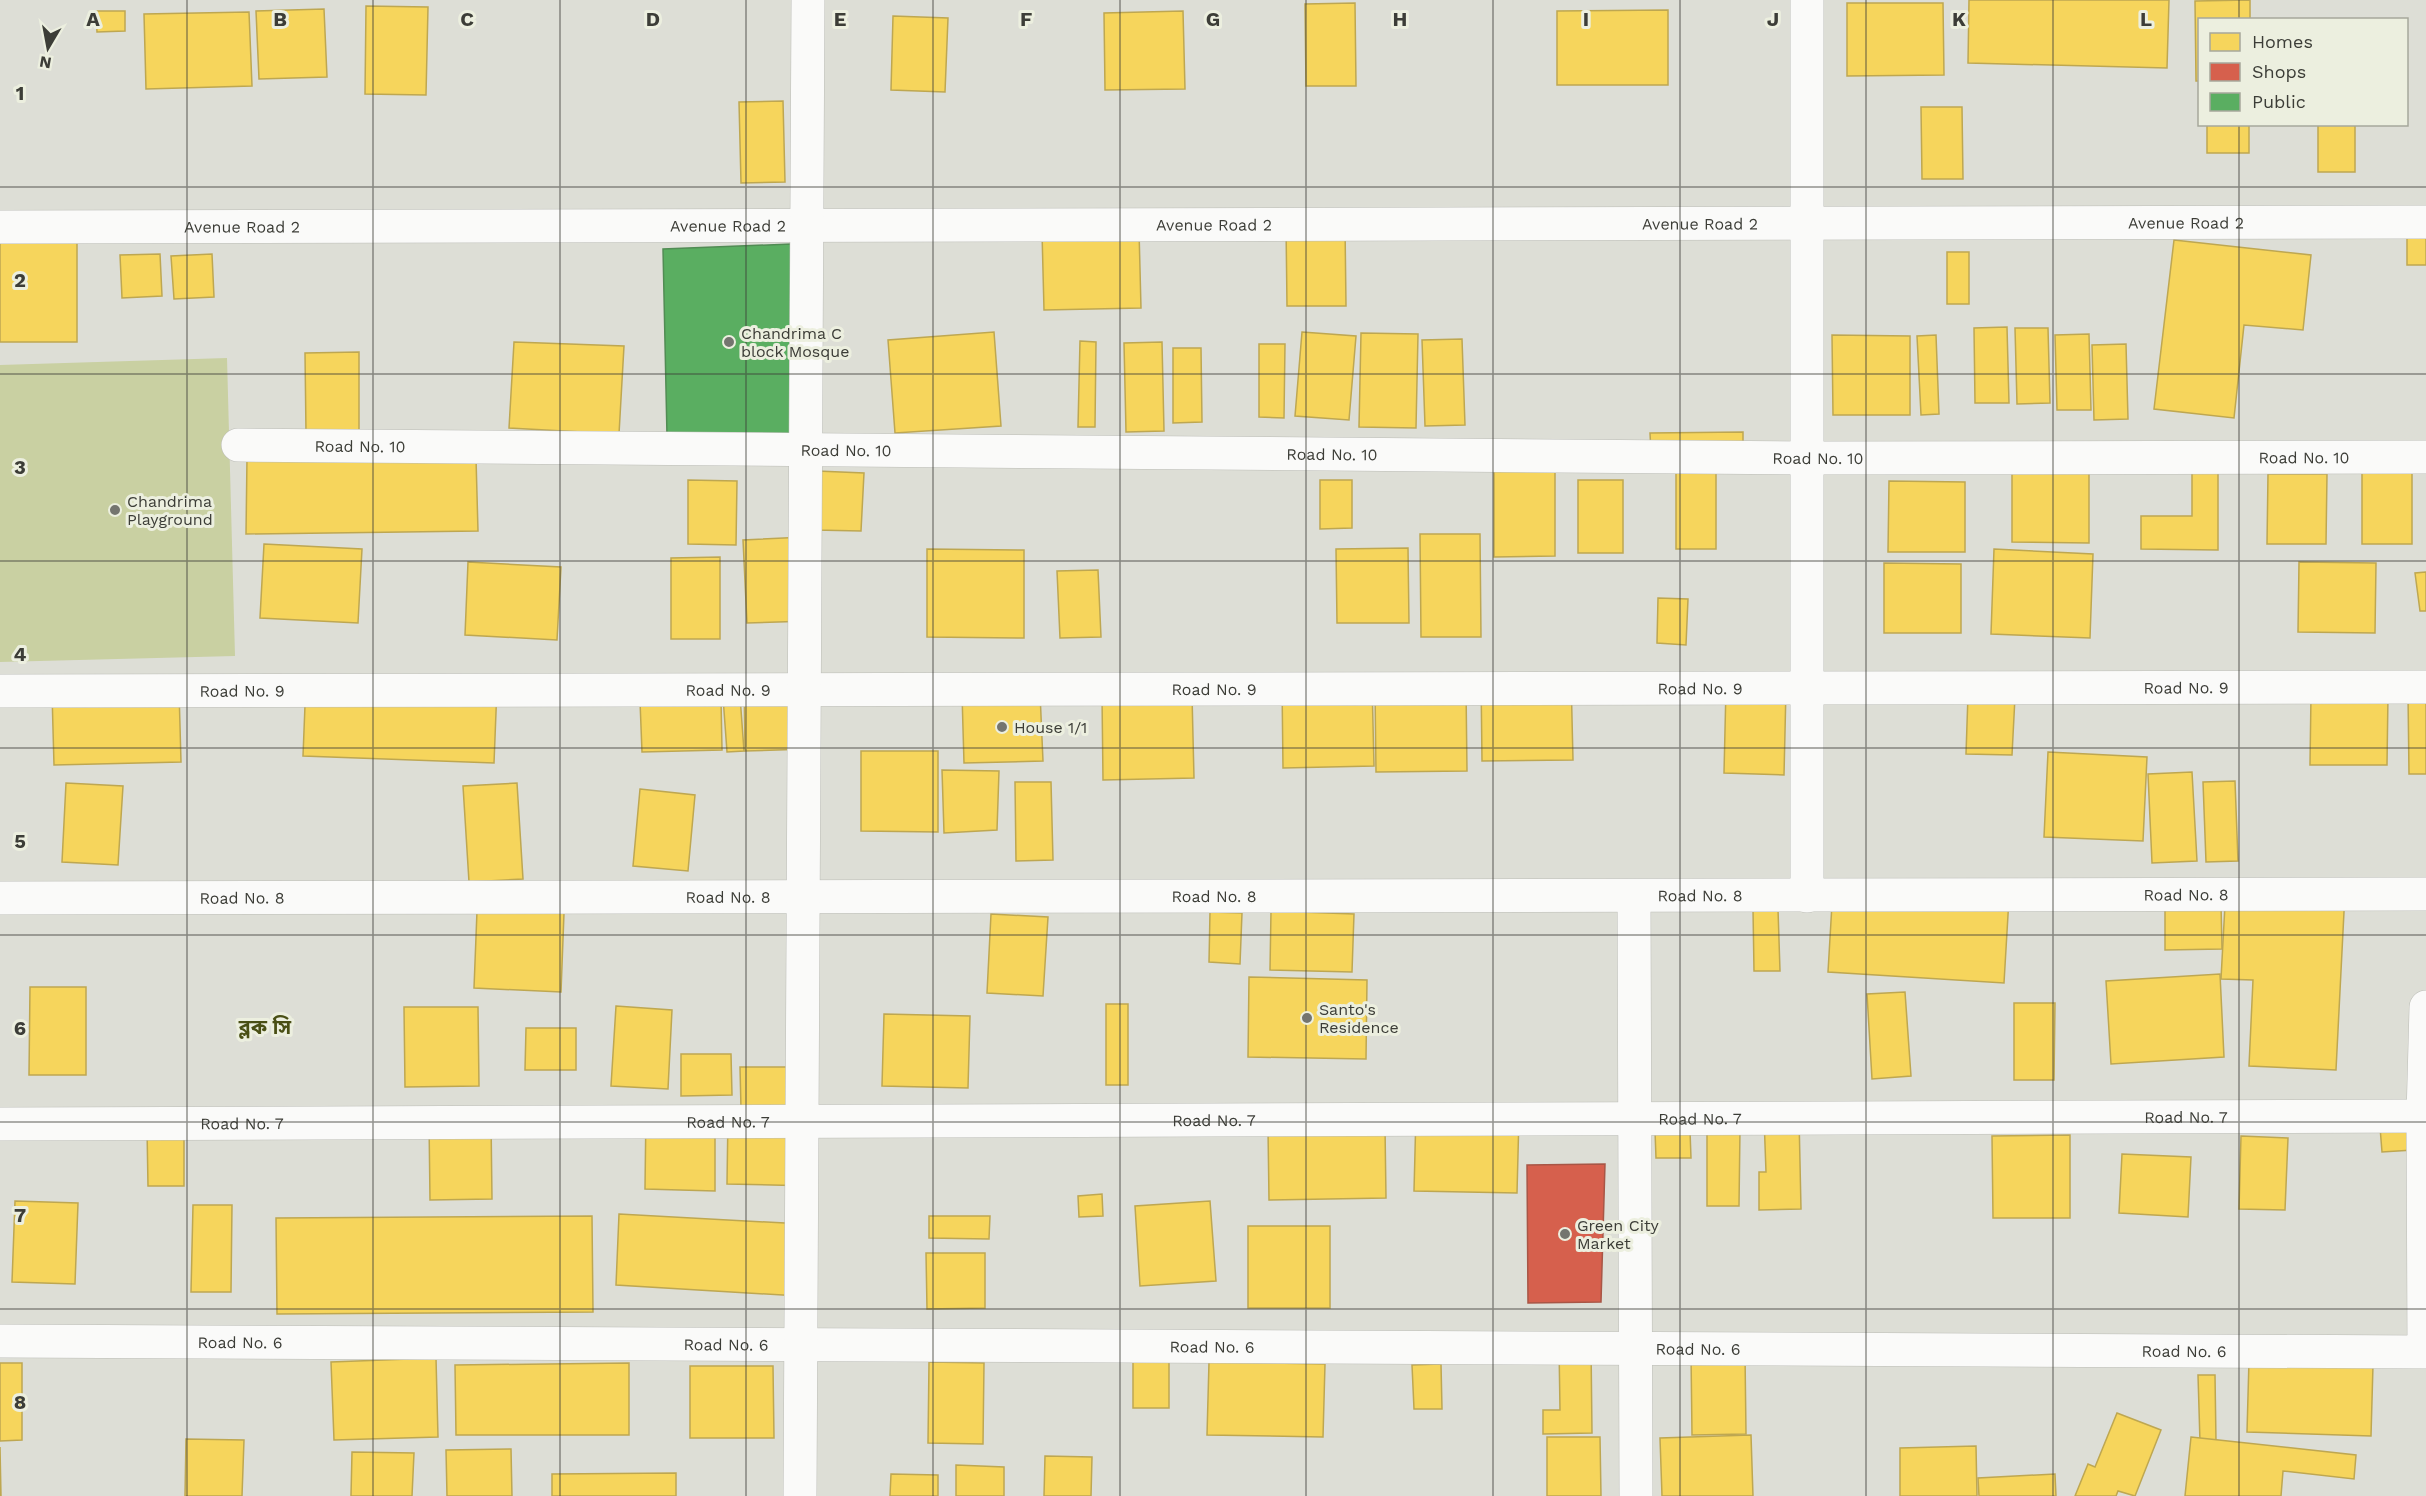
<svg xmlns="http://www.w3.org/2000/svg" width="2426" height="1496" viewBox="0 0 2426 1496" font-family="'Work Sans','Noto Sans Bengali',sans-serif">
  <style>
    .green { fill: #c9d0a2 }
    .homes { fill: #f6d55c; stroke: #bea751; stroke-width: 1.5 }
    .shops { fill: #d6604d; stroke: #a85646; stroke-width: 1.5 }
    .public { fill: #5aae61; stroke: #518c54; stroke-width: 1.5 }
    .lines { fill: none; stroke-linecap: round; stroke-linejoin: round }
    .minor-casing { stroke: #bbbcb6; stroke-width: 34 }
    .minor { stroke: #fafaf9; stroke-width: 33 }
    .grid { fill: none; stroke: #3c3d37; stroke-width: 1.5; stroke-opacity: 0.55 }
    .poi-dot { fill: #74756f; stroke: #ecefdf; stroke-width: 2 }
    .labels { text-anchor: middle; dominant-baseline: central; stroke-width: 6; stroke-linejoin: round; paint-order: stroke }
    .street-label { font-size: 16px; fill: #3c3d37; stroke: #ecefdf }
    .poi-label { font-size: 16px; fill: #3c3d37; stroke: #ecefdf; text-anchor: start }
    .quarter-label { font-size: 20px; font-weight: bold; fill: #494f15; stroke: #ecefdf }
    .grid-label { font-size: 20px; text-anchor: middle; font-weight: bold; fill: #3c3d37; stroke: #ecefdf; stroke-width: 6; stroke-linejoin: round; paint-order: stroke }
  </style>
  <rect width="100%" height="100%" fill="#ddded6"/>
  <!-- green -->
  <path class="green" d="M227,358L235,656L0,662V365Z"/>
  <!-- homes -->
  <g class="homes">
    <path d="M1969,0H2169L2167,68L1968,63Z"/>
    <path d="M2250,0V20H2200V81H2196L2195,1Z"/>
    <path d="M1355,3L1356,86H1306L1305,4Z"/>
    <path d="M1847,3H1943L1944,75L1847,76Z"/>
    <path d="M366,6L428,7L426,95L365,94Z"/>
    <path d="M324,9L327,77L259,79L256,11Z"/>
    <path d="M1668,10V85H1557V11Z"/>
    <path d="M96,11H125V31L97,32Z"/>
    <path d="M1183,11L1185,89L1105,90L1104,13Z"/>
    <path d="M249,12L252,86L146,89L144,14Z"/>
    <path d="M893,16L948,18L945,92L891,90Z"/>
    <path d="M783,101L785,182L741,183L739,102Z"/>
    <path d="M1921,107H1962L1963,179H1922Z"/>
    <rect x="2207" y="124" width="42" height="29"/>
    <rect x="2318" y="124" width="37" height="48"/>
    <path d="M1286,224H1345L1346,306H1287Z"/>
    <rect x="0" y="228" width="77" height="114"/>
    <path d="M1139,230L1141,308L1044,310L1042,232Z"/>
    <rect x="2407" y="235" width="19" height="30"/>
    <path d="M2174,240L2311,255L2303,330L2244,325L2234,418L2154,409Z"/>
    <rect x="1947" y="252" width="22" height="52"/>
    <path d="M160,254L162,296L122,298L120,255Z"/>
    <path d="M212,254L214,297L174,299L171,256Z"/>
    <path d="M2007,327L2009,403H1975L1974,328Z"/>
    <path d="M2015,328H2048L2050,403L2017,404Z"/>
    <path d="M994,332L1001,426L895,433L888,340Z"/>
    <path d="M1302,332L1356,336L1349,420L1295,416Z"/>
    <path d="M1361,333L1418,334L1416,428L1359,427Z"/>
    <path d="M2089,334L2091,410H2057L2055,335Z"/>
    <path d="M1832,335L1910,336V415H1833Z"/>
    <path d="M1936,335L1939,414L1921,415L1917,336Z"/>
    <path d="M1462,339L1465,425L1425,426L1422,340Z"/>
    <path d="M1080,341L1096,342L1095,427H1078Z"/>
    <path d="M514,342L624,346L619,434L509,428Z"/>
    <path d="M1162,342L1164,431L1126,432L1124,343Z"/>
    <path d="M1259,344H1285L1284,418L1259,417Z"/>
    <path d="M2126,344L2128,419L2094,420L2092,345Z"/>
    <path d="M1173,348H1201L1202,422L1173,423Z"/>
    <path d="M359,352V432L306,433L305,353Z"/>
    <path d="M1743,432V451L1651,453L1650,433Z"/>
    <path d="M247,458H476L478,531L246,534Z"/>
    <rect x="2362" y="463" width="50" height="81"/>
    <path d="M1494,470H1555V556L1494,557Z"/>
    <path d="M817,471L864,473L861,531L815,530Z"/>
    <path d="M2012,472H2089V543L2012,542Z"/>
    <rect x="1676" y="473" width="40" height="76"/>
    <path d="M2192,473H2218V550L2141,549V516H2192Z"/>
    <path d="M2268,474H2327L2326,544H2267Z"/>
    <path d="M688,480L737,481L736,545L688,544Z"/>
    <path d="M1320,480H1352V528L1320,529Z"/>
    <rect x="1578" y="480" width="45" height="73"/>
    <path d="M1889,481L1965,482V552H1888Z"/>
    <path d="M1420,534H1480L1481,637H1421Z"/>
    <path d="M805,537L809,621L747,623L743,540Z"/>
    <path d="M264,544L362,549L358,623L260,618Z"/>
    <path d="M1408,548L1409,623H1337L1336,549Z"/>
    <path d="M927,549L1024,550V638L927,637Z"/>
    <path d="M1994,549L2093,554L2090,638L1991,634Z"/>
    <path d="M720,557V639H671V558Z"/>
    <path d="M468,562L561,567L557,640L465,635Z"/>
    <path d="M2299,562L2376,563L2375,633L2298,632Z"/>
    <path d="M1884,563L1961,564V633H1884Z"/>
    <path d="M1098,570L1101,637L1060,638L1057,571Z"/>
    <path d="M2426,572V611H2420L2415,573Z"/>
    <path d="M1658,598L1688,599L1686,645L1657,643Z"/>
    <path d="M1571,676L1573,760L1482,761L1481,678Z"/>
    <path d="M306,680L497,687L494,763L303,756Z"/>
    <path d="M744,680H806L807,749L745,751Z"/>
    <path d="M1372,683L1374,766L1283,768L1282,684Z"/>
    <path d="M1466,687L1467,771L1376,772L1375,688Z"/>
    <path d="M1726,688L1786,689L1784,775L1724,773Z"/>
    <path d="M179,690L181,762L54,765L52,693Z"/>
    <path d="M1040,693L1043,761L964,763L962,694Z"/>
    <path d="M2426,693V774H2409L2408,694Z"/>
    <path d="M1192,695L1194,778L1103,780L1102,696Z"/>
    <path d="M1968,695L2015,697L2012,755L1966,754Z"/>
    <path d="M2311,695H2388L2387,765H2310Z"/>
    <path d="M740,696L744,751L727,752L723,697Z"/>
    <path d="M721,699L722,750L642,752L640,701Z"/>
    <path d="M861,751H938V832L861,831Z"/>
    <path d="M2048,752L2147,757L2143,841L2044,837Z"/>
    <path d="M942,770L999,771L997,830L944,833Z"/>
    <path d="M2192,772L2197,861L2152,863L2148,774Z"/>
    <path d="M2235,781L2238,861L2206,862L2203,782Z"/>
    <path d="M1015,782H1051L1053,860L1016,861Z"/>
    <path d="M66,783L123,786L118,865L62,862Z"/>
    <path d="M517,783L523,879L469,882L463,786Z"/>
    <path d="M640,789L695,795L688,871L633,866Z"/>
    <path d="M2226,886L2345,892L2336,1070L2249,1066L2253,980L2221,979Z"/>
    <path d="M1833,887L2009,898L2004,983L1828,972Z"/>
    <path d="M2221,904L2222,949L2165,950V905Z"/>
    <path d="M1753,909H1778L1780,971H1754Z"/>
    <path d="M477,911L564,913L561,992L474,988Z"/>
    <path d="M1271,911L1354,914L1352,972L1270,970Z"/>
    <path d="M1210,912L1242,913L1240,964L1209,962Z"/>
    <path d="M991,914L1048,917L1043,996L987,993Z"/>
    <path d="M2220,974L2224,1057L2111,1064L2106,981Z"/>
    <path d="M1249,977L1367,980L1366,1059L1248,1057Z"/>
    <path d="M30,987H86V1075H29Z"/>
    <path d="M1905,992L1911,1076L1872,1079L1867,994Z"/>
    <path d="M2014,1003H2055L2054,1080H2014Z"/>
    <rect x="1106" y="1004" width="22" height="81"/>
    <path d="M616,1006L672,1010L668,1089L611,1086Z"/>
    <path d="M404,1007H478L479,1086L405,1087Z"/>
    <path d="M884,1014L970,1016L968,1088L882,1086Z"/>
    <path d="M526,1028H576V1070H525Z"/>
    <path d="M681,1054H731L732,1095L681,1096Z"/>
    <path d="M740,1067H791V1108L741,1109Z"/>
    <path d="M646,1109L715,1110V1191L645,1189Z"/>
    <path d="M1416,1113L1519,1116L1517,1193L1414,1191Z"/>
    <path d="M728,1116L814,1118L812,1186L727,1184Z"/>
    <path d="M1764,1117H1799L1801,1209L1759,1210V1172H1766Z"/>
    <path d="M491,1119L492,1199L430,1200L429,1120Z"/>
    <path d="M2411,1124L2413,1150L2382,1152L2380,1127Z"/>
    <path d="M1385,1127L1386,1198L1269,1200L1268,1129Z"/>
    <path d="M147,1128H184V1186H148Z"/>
    <path d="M1707,1129H1740L1739,1206H1707Z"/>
    <path d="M1655,1131H1690L1691,1158H1656Z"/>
    <path d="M2070,1135V1218H1993L1992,1136Z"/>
    <path d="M2241,1136L2288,1138L2285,1210L2239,1209Z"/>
    <path d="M2122,1154L2191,1157L2188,1217L2119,1213Z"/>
    <path d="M1102,1194L1103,1216L1079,1217L1078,1196Z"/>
    <path d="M15,1201L78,1203L75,1284L12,1282Z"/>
    <path d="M1210,1201L1216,1281L1140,1286L1135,1206Z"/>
    <path d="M193,1205H232L231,1292H191Z"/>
    <path d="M619,1214L803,1224L799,1296L616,1285Z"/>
    <path d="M592,1216L593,1312L277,1314L276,1218Z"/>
    <path d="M929,1216H990L989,1239L929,1238Z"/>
    <rect x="1248" y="1226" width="82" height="82"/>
    <path d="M926,1253H985V1308L927,1309Z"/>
    <path d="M1559,1346H1591L1592,1433L1543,1434V1410H1560Z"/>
    <rect x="1133" y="1348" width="36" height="60"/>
    <path d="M1691,1354H1745L1746,1434L1692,1435Z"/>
    <path d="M436,1358L438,1437L334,1440L331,1362Z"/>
    <path d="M2249,1360L2373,1365L2371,1436L2247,1432Z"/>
    <path d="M929,1362L984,1363L983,1444L928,1443Z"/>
    <path d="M1209,1362L1325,1364L1323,1437L1207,1435Z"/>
    <path d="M0,1363H22V1440L0,1441Z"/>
    <path d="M629,1363V1435H456L455,1365Z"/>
    <path d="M1441,1364L1442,1409H1414L1412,1365Z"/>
    <path d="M690,1366H773L774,1438H690Z"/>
    <path d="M2198,1375H2215L2216,1442H2200Z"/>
    <path d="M2117,1413L2161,1430L2135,1496L2118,1491L2116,1496H2075L2088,1464L2095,1467Z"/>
    <path d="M1751,1435L1753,1496H1662L1660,1438Z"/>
    <path d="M1547,1437H1600L1601,1496H1547Z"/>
    <path d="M2191,1437L2356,1455L2354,1479L2283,1471L2281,1496H2185Z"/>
    <path d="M186,1439L244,1440L242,1496H185Z"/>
    <path d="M1976,1446L1977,1496H1900V1448Z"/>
    <path d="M0,1447L1,1496H0Z"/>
    <path d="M511,1449L512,1496H447L446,1450Z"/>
    <path d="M352,1452L414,1453L412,1496H351Z"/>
    <path d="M1045,1456L1092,1457L1091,1496H1044Z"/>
    <path d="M956,1465L1004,1467V1496H956Z"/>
    <path d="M676,1473V1496H552V1474Z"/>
    <path d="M891,1474L938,1475V1496H890Z"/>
    <path d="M2055,1474L2056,1496H1979L1978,1478Z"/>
  </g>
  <!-- shops -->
  <path class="shops" d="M1605,1164L1601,1302L1528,1303L1527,1165Z"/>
  <!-- public -->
  <path class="public" d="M791,244L795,436H667L663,249Z"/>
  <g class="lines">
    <!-- minor casing -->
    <g class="minor-casing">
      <g id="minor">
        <path id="s1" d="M0,227L2426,222"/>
        <path id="s2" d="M238,445L1807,458L2426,457"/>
        <path id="s3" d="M0,691L2426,687"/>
        <path d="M1634,896L1636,1496"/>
        <path d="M1807,896V0"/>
        <path id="s4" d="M0,898L2426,894"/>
        <path id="s5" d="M0,1124L2426,1116"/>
        <path id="s6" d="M0,1341L2424,1352L2423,1116L2426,1007"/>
        <path d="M800,1496L808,0"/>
      </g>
    </g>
    <!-- minor -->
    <use href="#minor" class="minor"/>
  </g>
  <!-- grid -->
  <path class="grid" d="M187,0V1496M373,0V1496M560,0V1496M746,0V1496M933,0V1496M1120,0V1496M1306,0V1496M1493,0V1496M1680,0V1496M1866,0V1496M2053,0V1496M2239,0V20M2239,124V1496M0,187H2426M0,374H2426M0,561H2426M0,748H2426M0,935H2426M0,1122H2426M0,1309H2426"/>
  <!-- markers -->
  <g class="poi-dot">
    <circle cx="729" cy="342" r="6"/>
    <circle cx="115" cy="510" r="6"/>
    <circle cx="1002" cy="727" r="6"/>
    <circle cx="1307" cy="1018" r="6"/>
    <circle cx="1565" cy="1234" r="6"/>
  </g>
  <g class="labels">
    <!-- street labels -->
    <g class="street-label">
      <text stroke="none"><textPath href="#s1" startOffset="2186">Avenue Road 2</textPath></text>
      <text stroke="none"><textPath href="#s1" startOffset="1700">Avenue Road 2</textPath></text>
      <text stroke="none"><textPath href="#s1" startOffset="1214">Avenue Road 2</textPath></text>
      <text stroke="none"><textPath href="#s1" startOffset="728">Avenue Road 2</textPath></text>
      <text stroke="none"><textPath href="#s1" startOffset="242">Avenue Road 2</textPath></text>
      <text stroke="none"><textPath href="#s2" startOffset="122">Road No. 10</textPath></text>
      <text stroke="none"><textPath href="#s2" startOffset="608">Road No. 10</textPath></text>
      <text stroke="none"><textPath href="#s2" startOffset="1094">Road No. 10</textPath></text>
      <text stroke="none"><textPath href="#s2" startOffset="2066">Road No. 10</textPath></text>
      <text stroke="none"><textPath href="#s2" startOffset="1580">Road No. 10</textPath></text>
      <text stroke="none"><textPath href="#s3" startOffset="1700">Road No. 9</textPath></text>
      <text stroke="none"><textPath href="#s3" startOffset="2186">Road No. 9</textPath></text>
      <text stroke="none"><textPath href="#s3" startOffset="1214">Road No. 9</textPath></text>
      <text stroke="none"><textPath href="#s3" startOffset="728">Road No. 9</textPath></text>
      <text stroke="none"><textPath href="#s3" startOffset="242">Road No. 9</textPath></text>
      <text stroke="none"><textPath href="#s4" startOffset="2186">Road No. 8</textPath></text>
      <text stroke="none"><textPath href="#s4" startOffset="1214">Road No. 8</textPath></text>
      <text stroke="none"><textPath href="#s4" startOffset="1700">Road No. 8</textPath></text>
      <text stroke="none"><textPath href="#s4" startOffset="728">Road No. 8</textPath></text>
      <text stroke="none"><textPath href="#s4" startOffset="242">Road No. 8</textPath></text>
      <text stroke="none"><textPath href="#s5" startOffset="2186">Road No. 7</textPath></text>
      <text stroke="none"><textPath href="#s5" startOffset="1700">Road No. 7</textPath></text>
      <text stroke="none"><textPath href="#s5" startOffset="1214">Road No. 7</textPath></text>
      <text stroke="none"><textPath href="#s5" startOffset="728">Road No. 7</textPath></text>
      <text stroke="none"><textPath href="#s5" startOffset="242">Road No. 7</textPath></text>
      <text stroke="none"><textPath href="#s6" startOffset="240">Road No. 6</textPath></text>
      <text stroke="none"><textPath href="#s6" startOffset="726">Road No. 6</textPath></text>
      <text stroke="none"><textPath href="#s6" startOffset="1212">Road No. 6</textPath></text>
      <text stroke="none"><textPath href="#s6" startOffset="1698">Road No. 6</textPath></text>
      <text stroke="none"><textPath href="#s6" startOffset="2184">Road No. 6</textPath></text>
    </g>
    <!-- poi labels -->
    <g class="poi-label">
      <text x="741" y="333">Chandrima C<tspan x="741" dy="18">block Mosque</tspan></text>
      <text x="127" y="501">Chandrima<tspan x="127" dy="18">Playground</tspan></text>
      <text x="1014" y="727">House 1/1</text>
      <text x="1319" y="1009">Santo's<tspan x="1319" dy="18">Residence</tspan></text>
      <text x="1577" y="1225">Green City<tspan x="1577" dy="18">Market</tspan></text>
    </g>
    <!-- quarter labels -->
    <g class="quarter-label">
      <text x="265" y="1027">ব্লক সি</text>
    </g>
  </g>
  <g class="grid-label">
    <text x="93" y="26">A</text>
    <text x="280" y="26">B</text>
    <text x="467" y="26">C</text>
    <text x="653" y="26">D</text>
    <text x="840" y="26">E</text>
    <text x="1026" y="26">F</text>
    <text x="1213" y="26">G</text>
    <text x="1400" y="26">H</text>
    <text x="1586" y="26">I</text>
    <text x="1773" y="26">J</text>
    <text x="1959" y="26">K</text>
    <text x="2146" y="26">L</text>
    <text x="20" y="100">1</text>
    <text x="20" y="287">2</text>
    <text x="20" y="474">3</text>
    <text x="20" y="661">4</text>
    <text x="20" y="848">5</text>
    <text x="20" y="1035">6</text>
    <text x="20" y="1222">7</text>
    <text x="20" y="1409">8</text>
  </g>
  <!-- legend -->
  <rect x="2198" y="18" width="210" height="108" fill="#ecefdf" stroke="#a6a89c" stroke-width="1.5"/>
  <rect x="2210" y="33" width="30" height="18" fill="#f6d55c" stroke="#a6a89c" stroke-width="1.5"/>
  <text x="2252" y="48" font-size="18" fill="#3c3d37">Homes</text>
  <rect x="2210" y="63" width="30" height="18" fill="#d6604d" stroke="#a6a89c" stroke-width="1.5"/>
  <text x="2252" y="78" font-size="18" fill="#3c3d37">Shops</text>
  <rect x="2210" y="93" width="30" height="18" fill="#5aae61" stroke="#a6a89c" stroke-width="1.5"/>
  <text x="2252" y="108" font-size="18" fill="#3c3d37">Public</text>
  <!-- north arrow -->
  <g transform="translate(48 48) rotate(190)" stroke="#ecefdf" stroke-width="4.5" paint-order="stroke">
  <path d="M0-4.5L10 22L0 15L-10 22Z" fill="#3c3d37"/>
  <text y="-9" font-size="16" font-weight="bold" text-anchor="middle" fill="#3c3d37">N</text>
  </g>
</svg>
